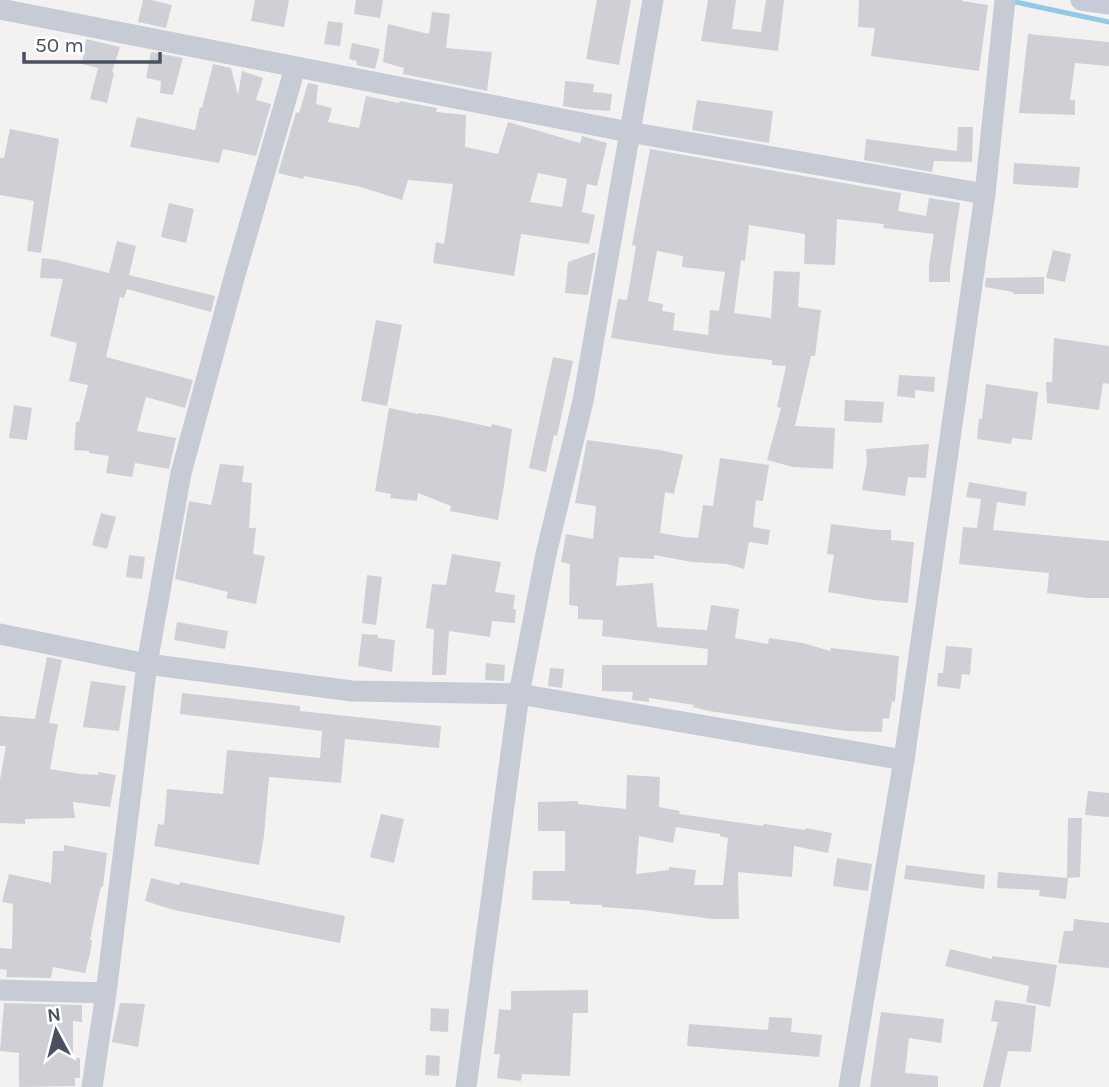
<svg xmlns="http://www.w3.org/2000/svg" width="1109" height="1087" viewBox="0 0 1109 1087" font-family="Karla,sans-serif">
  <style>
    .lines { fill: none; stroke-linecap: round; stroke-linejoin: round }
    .stream { stroke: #92c9e8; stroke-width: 5 }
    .building { fill: #ced0d5; fill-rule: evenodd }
    .street { stroke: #c6cbd5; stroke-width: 21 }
  </style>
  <rect width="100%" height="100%" fill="#f3f2f1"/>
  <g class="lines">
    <!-- stream -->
    <path class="stream" d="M1011,1L1109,22"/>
  </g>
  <!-- building -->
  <g class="building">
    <path d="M143,0H151L172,5L166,28L138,22Z"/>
    <path d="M255,0H289L284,27L251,21Z"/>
    <path d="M356,0H383L380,18L354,14Z"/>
    <path d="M597,0H631L619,65L586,59Z"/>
    <path d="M708,0H736L732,29L761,32L766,0H784L778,51L701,41Z"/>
    <path d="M859,0H962V1L988,5L979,71L871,56L875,28L858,27Z"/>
    <path d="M432,12L450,14L446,48L492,52L487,91L403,74L404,68L383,62L388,24L429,34Z"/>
    <path d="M328,21L343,23L340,46L324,44Z"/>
    <path d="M1028,34L1109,42V66L1075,63L1070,100H1075V115L1019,113Z"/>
    <path d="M86,39L120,47L112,72L114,73L107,103L90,99L98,68L82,64Z"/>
    <path d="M352,43L380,49L375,69L356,65L357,61L349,59Z"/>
    <path d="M151,52L183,58L173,95L160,93L161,81L146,78Z"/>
    <path d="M213,64L231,68L238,95L242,71L263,78L256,100L271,104L256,156L223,149L219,163L130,147L137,117L195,130L200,107L202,108Z"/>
    <path d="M565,81L594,84L593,92L612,94L610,111L581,109L563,106Z"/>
    <path d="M308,83L318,85L316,104L332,108L328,122L359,128L366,96L399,103L400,101L437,108L436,112L466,115L465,147L498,154L508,122L580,143L582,136L607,143L597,186L587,184L582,212L595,215L589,244L521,234L514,276L433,263L436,242L444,244L453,184L408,180L402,200L361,187L304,176L303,179L278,173L296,112L299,113ZM538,173L567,179L562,207L530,202Z"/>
    <path d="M697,100L773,111L769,143L692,130Z"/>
    <path d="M958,127H973L972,162L934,161L932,172L864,160L866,139L957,151Z"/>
    <path d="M10,129L59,139L41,253L27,251L34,201L0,195V158H4Z"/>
    <path d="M650,149L901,193L898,211L926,216L929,198L960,203L950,270V282H929V265L934,234L883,228L884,224L837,219L835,265L804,264L805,234L749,225L745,261L741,260L734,313L771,318L774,271L800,272L798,307L821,310L815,356H811L795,426L835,428L833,469L793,467L767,460L781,408L777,407L786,366L772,365V360L716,354L611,338L618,299L627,300L636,246L632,245ZM657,251L683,256L682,267L725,272L719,311L710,310L708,335L673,330L675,313L662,311L663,304L648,301Z"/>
    <path d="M1014,163L1080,167L1078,188L1013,184Z"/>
    <path d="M169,203L194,209L186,243L161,237Z"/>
    <path d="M117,241L136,246L129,275L215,296L211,312L127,289L124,298L120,297L106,357L193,380L185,408L146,397L137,431L176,438L169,469L135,463L132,477L106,473L109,456L89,453V451L74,450L76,422H79L88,385L69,381L77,343L50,336L63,279L40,278L42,258L57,260L109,273Z"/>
    <path d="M1053,250L1071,254L1065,282L1046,278Z"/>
    <path d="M596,252L588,295L565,293L568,262Z"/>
    <path d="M1044,277V294H1013V292L985,287L986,278Z"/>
    <path d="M376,320L402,325L387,406L361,401Z"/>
    <path d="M1054,338L1109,346V384L1103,383L1099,410L1047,403L1046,382H1052Z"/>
    <path d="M553,357L573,361L557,436L554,435L546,472L529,468Z"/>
    <path d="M899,375L935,377L934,392L915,390V398L897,396Z"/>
    <path d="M986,384L1038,392L1032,440L1012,438L1011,444L977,439L979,419H982Z"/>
    <path d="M845,400L884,402L882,423L844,421Z"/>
    <path d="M14,405L32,408L27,440L9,438Z"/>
    <path d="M389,408L418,414L419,413L439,416L491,427L492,424L512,429L504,485L498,520L450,511L451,506L418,493L417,501L390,498L391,494L375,491Z"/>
    <path d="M587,440L660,450L683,455L674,494L665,492L660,533L684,537L698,538L703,505L713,506L720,458L769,465L763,501L756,500L753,527L770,530L768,545L749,542L744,569L727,564L692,562L654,555V559L619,557L616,586L653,583L657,627L707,630L711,605L739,609L735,638L768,644L769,638L803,643L830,651L831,648L899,656L895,702L892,701L889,719L883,718L882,732L847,731L788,723L709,711L693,707L694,705L649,698V702L632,700L633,692L602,691V665H707L708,649L602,636L603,620L578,619V606L569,605L570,564L561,562L566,534L593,539L596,506L575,503Z"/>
    <path d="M929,444L926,478L908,477L905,496L862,490L867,462L866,449Z"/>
    <path d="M220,464L244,466L242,482L252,483L249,528H256L253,554L265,556L256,604L226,598L228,592L175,579L189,501L211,505Z"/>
    <path d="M969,482L1027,492L1025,506L997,502L993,530L1109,541V598H1087L1047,593L1049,573L959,564L963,527L977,528L981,499L966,497Z"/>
    <path d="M101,513L116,517L107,549L92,545Z"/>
    <path d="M831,524L879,530H891V540L914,542L908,603L874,600L828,592L834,555L827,554Z"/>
    <path d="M452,554L501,562L495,592L515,595L513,609H516L515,623L492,621L490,637L449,631L446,675H432L434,629L426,628L432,584L446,585Z"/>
    <path d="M129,555L145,557L142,579L126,577Z"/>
    <path d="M367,575L382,577L376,625L362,623Z"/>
    <path d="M177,622L228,631L225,649L174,640Z"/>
    <path d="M362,634L378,635V638L395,640L392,672L358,666Z"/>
    <path d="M946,646L972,648L970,675L962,674L960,689L937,686L938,673H943Z"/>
    <path d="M47,657L62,660L49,723L58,724L50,769L80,774L98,775V772L116,775L110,807L73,802L75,818L25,819V824L0,823V780L6,746H0V716L35,719Z"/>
    <path d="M486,663L505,665L504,681L485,680Z"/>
    <path d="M550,668L564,669L562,688L548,686Z"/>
    <path d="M91,681L126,686L119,731L83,727Z"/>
    <path d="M182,693L300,706V711L441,726L439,748L345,739L341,783L269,777L264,836L259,865L154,846L158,824L164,825L167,789L223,794L227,750L320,758L322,731L180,714Z"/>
    <path d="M627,775L660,777L659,807L680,811L679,814L763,826L764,824L805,830V828L832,833L828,853L794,846L792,877L738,872L739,919H713L644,910L602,907V905L570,904V901L532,900L533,871H565V831H538V802L578,801V804L626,809ZM676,827L720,834V836L728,838L723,885H694L696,870L669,867V870L636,874L639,836L673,843Z"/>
    <path d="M1088,791L1109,793V817L1085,815Z"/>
    <path d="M381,814L404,819L394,863L370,857Z"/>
    <path d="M1068,818H1082L1080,877L1067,878Z"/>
    <path d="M64,845L107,853L103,887H101L98,900L90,940H92L90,954L85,973L53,967L51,978L6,977L7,970L0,969V948L12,949L13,904L2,902L9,874L51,883L53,851H64Z"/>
    <path d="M837,858L872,864L868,891L833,886Z"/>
    <path d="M906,865L985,875L984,889L904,879Z"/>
    <path d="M998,872L1068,878L1066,899L1039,896L1040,890L997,888Z"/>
    <path d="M151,878L179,885L180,882L345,916L340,943L174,910L145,901Z"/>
    <path d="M1074,919L1109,923V968L1058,963L1064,931H1073Z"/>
    <path d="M950,949L992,959V956L1057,965L1050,1007L1026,1002L1029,986L945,966Z"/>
    <path d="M588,990V1013H573L570,1076L522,1074L521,1081L497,1078L500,1054H494L499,1009L511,1010V991Z"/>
    <path d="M995,1000L1036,1006L1031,1052L1008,1051L1000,1087H983L998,1022L991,1021Z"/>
    <path d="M4,1003L82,1005V1022L73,1021V1058H80V1078H75V1086L19,1087V1053L0,1051Z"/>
    <path d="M120,1003L145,1004L138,1047L112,1042Z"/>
    <path d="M431,1008L449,1009L448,1032L430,1031Z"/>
    <path d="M881,1012L944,1019L941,1043L909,1038L905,1073L938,1076V1087H870Z"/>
    <path d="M769,1017L792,1018L791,1032L822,1035L819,1057L687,1046L689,1024L768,1030Z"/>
    <path d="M426,1055L440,1056L439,1076L425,1075Z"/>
  </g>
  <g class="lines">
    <!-- street -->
    <g class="street">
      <path d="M1081,0L1109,4"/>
      <path d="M0,9L629,132L985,194"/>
      <path d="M0,634L147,664L352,691L519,694L904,760"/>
      <path d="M0,990L106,993"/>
      <path d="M92,1087L106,993L147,664L181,473L234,278L295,68"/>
      <path d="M466,1087L519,694L546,554L583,401L653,0"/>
      <path d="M849,1087L904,760L985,194L1005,0"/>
    </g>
  </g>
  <!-- north arrow -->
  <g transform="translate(56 1031) rotate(353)" stroke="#ffffff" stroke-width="5" paint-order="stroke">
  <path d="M0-5L12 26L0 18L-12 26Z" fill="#4a515e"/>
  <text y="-10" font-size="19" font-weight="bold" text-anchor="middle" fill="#4a515e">N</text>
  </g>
  <!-- scale -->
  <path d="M24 52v10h136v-10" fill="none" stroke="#4a515e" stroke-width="3.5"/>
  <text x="35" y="52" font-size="21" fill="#4a515e" stroke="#ffffff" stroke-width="5" paint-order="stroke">50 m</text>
</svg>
